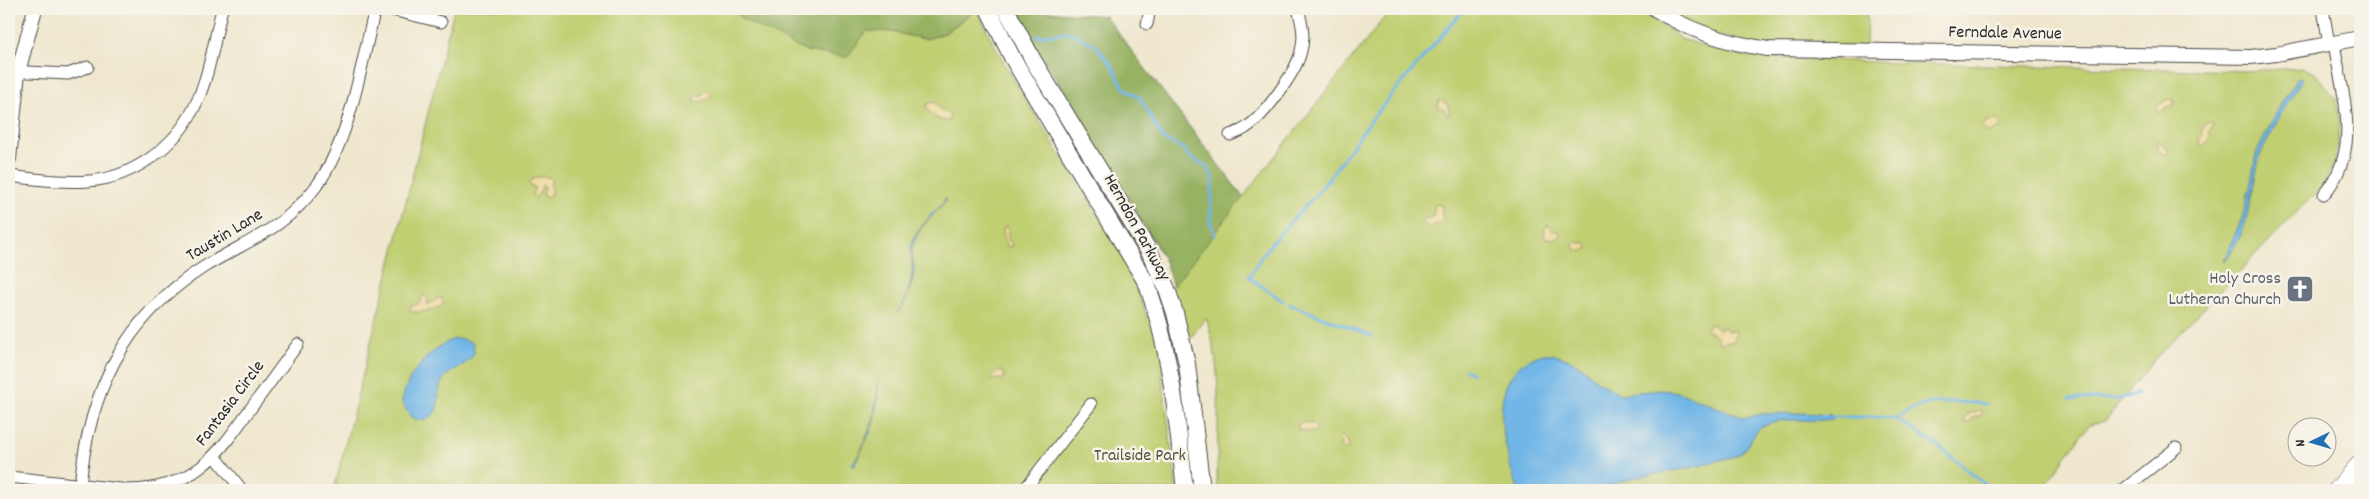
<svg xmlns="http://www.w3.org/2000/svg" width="2369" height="499" viewBox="0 0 2369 499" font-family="Dekko,sans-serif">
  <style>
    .green { fill: #c0cf72; stroke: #767d4e }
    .forest { fill: #98b264; stroke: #626e48 }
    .sand { fill: #eeda9e; stroke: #8c8264 }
    .water { fill: #71b6e7; stroke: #4e7089 }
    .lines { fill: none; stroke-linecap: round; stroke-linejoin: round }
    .stream { stroke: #71b6e7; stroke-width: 3 }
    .minor-casing { stroke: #484743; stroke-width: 13 }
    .tertiary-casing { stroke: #484743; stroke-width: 16 }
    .secondary-casing { stroke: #484743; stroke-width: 18 }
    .primary-casing { stroke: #484743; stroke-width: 19 }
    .minor { stroke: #fff; stroke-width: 11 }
    .tertiary { stroke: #fff; stroke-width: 14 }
    .secondary { stroke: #fff; stroke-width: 16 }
    .primary { stroke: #fff; stroke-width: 18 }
    .labels { text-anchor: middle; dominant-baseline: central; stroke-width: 5; stroke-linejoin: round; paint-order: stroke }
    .street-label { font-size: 18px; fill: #2b2b2b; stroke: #f7f3e8 }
    .worship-label { font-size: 18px; fill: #5b616d; stroke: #f7f3e8; text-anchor: end }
    .park-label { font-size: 18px; fill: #50543d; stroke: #f7f3e8 }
  </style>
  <rect width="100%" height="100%" fill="#f7f3e8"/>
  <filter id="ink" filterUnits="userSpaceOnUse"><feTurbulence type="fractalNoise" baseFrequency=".02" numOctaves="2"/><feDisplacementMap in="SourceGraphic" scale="10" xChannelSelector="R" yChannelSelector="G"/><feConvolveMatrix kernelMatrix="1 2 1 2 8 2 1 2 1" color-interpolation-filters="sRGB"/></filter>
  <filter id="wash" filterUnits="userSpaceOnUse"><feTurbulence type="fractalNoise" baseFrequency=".0096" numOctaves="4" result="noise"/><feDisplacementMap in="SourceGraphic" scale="20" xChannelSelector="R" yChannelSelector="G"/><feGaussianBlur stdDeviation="1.12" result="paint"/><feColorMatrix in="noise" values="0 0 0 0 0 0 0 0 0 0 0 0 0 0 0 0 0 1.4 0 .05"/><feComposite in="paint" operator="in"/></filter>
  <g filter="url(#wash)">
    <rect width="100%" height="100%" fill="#efe7ce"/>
    <!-- green -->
    <g class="green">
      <path d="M454,9H734L742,19L892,32L926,39L945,33L977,9C1007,77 1052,139 1090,202C1113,241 1135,275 1147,318L1173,286L1165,261L1069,98L1032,42L1017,9L1105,16L1243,197L1391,9H1640L1681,39L1737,56L1903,63L2243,71L2303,68L2315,73L2336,99L2340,125L2336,158L2324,184L2155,359L2105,421L2089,425L2042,490H1217C1216,434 1225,373 1206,318L1162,375L1177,490H334Z"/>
      <path d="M1659,9H1867L1866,51L1768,49L1686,26Z"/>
    </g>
    <!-- forest -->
    <g class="forest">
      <path d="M734,9H975L945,33L926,39L892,32L867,31L847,57L805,51L742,19Z"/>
      <path d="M1017,9L1105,16L1243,197L1173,286L1165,261L1155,242L1069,98L1032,42Z"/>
    </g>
    <!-- sand -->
    <g class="sand">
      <path d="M706,91L710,92L711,96L701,102L695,101V96H700Z"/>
      <path d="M2168,99L2174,100V105L2167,107L2161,112L2157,111V106Z"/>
      <path d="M1439,101L1441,100L1448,105L1450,114L1447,115L1444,109L1438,107Z"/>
      <path d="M931,102L936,103L941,111L949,114L950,117L948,121C940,122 929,114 926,106Z"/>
      <path d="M1996,120L2000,122V129L1988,132L1982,128L1986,122Z"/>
      <path d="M2210,123L2213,126L2209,132L2211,138L2203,146L2199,143L2203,126Z"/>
      <path d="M2157,142H2161L2168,150L2169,153L2165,155L2159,152Z"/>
      <path d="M543,176L551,178V194L545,198L543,194L545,186L542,185L540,192L535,198L532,194L535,187L530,186L529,182L533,179Z"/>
      <path d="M1436,204L1441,205L1443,220L1439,224L1427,227L1423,222L1424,219L1434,216L1433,211Z"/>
      <path d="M1548,225L1553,231H1559L1560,236L1552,239L1544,237L1545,228Z"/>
      <path d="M1005,226L1008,227V239L1012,244L1011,247L1006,245L1003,230Z"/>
      <path d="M1576,241L1578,243H1587L1588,248L1583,251L1575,250L1573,245Z"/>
      <path d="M424,295L428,298L427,305L441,297L444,304C439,309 416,314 410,311V306L418,304Z"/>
      <path d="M1713,324L1719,330L1724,326L1727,331L1734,330L1736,334L1734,341L1719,343L1717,336L1706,330L1709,325Z"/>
      <path d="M1000,371L1005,374L1003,379L990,380L993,374Z"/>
      <path d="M1980,410L1983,412L1981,416H1974L1969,423H1966L1964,420L1966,415Z"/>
      <path d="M1302,422L1313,424L1316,427L1315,432L1298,430V424Z"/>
      <path d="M1341,436L1347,440L1349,446L1346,450L1341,448L1342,443L1338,439Z"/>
    </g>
    <!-- water -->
    <g class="water">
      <path d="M2298,77L2303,78L2285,106L2260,155L2247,216L2241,235L2229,255L2223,262L2242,218L2250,187L2256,154L2283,100Z"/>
      <path d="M944,198L946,200C935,215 920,224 914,242C910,251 913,259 914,269C914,280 905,308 896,313C907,304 913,279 912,264C912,257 910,252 911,245C913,234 926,224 932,212L936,211L944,202Z"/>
      <path d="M454,339H462L473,343L474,353C465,369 450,368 442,381C434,396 445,411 424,421L412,418L402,403C404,377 432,347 454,339Z"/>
      <path d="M1543,354H1552L1570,360L1582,367L1600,383L1620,394L1661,390L1678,392L1745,418L1762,414L1802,413L1831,415L1833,419C1813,423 1778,415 1761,427C1750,435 1749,450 1736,456L1690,468L1633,478L1594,490H1519C1512,476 1509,462 1506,446C1497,408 1499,367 1543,354Z"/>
      <path d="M879,381C877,394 877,407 874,420C870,436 860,451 854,466L852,464L860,453L873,421Z"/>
    </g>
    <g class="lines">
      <!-- stream -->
      <g class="stream">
        <path d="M1037,36L1069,32L1095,45L1112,65L1124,88L1140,98L1163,139L1182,148L1192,159L1207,166L1213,179L1210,221L1215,236"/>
        <path d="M1283,301L1249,277L1261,257L1275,239L1321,189L1375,115L1464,9"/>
        <path d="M1289,304L1372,336"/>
        <path d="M1466,370L1472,374"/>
        <path d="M2069,399H2117L2138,394"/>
        <path d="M1832,417H1877L1896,419L1941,448L1991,490"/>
        <path d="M1896,419C1901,416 1906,411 1912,409C1933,399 1964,402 1986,404"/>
      </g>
    </g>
  </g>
  <g filter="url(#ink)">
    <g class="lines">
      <!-- minor casing -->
      <g class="minor-casing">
        <g id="minor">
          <path d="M388,9L441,22"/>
          <path d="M2323,9L2329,44"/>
          <path d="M1147,24L1150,9"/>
          <path d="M9,71L68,74L88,67"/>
          <path d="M1230,135C1236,133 1242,131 1247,127C1264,116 1297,71 1301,51C1305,36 1302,23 1298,9"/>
          <path d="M9,176C35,179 62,183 89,181C132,178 175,147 194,108C209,78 214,41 222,9"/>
          <path d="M2324,194C2363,149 2342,95 2334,43"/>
          <path d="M215,456L242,490"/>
          <path d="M9,477L130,490C192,488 215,459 248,412C265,390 281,367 298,344"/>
          <path d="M80,485C89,393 123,318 204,267C250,239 284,230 318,184C351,137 361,64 375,9"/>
          <path d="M1024,490L1091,404"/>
          <path d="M2123,490L2176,448"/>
        </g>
      </g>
      <!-- tertiary casing -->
      <g class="tertiary-casing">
        <g id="tertiary">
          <path d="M1655,9C1689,31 1727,43 1768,49L2251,57L2276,54L2360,38"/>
          <path d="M9,159L18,72L35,9"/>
        </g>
      </g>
      <!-- secondary casing -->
      <g class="secondary-casing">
        <g id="secondary">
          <path d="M988,9L1013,59L1147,284C1171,351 1177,420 1185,490"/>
          <path d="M1006,9L1033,60L1150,253L1167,289L1175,313L1187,364L1202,490"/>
        </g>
      </g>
      <!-- primary casing -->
      <g class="primary-casing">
        <path id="primary" d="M2337,490L2360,464"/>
      </g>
      <!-- minor -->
      <use href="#minor" class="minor"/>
      <!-- tertiary -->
      <use href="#tertiary" class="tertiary"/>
      <!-- secondary -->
      <use href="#secondary" class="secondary"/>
      <!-- primary -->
      <use href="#primary" class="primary"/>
    </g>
  </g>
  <!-- icons -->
  <defs>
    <g id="church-square" transform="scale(1.4375)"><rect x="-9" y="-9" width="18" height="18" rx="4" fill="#6b7280" stroke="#f7f3e8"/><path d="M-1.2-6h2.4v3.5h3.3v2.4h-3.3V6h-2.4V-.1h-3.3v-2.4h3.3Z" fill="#fff"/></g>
  </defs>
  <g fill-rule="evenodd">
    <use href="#church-square" x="2300" y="289"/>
  </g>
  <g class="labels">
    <!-- street labels -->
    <g class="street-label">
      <text transform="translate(2005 34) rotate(1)">Ferndale Avenue</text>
      <text transform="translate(1136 228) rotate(61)">Herndon Parkway</text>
      <text transform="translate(225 236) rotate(-31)">Taustin Lane</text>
      <text transform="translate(231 404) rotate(-53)">Fantasia Circle</text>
    </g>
    <!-- worship labels -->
    <g class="worship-label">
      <text x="2281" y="279">Holy Cross<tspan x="2281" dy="21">Lutheran Church</tspan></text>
    </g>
    <!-- park labels -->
    <g class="park-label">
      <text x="1140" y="456">Trailside Park</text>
    </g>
  </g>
  <!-- margin -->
  <rect width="2369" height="499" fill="none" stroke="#f7f3e8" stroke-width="30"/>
  <!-- north arrow -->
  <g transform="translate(2312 442) rotate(265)"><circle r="24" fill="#f7f3e8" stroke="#a5a39c"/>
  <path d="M0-4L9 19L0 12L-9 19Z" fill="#1f6fb2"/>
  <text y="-8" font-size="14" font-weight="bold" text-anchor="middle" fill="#2b2b2b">N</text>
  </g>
</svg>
